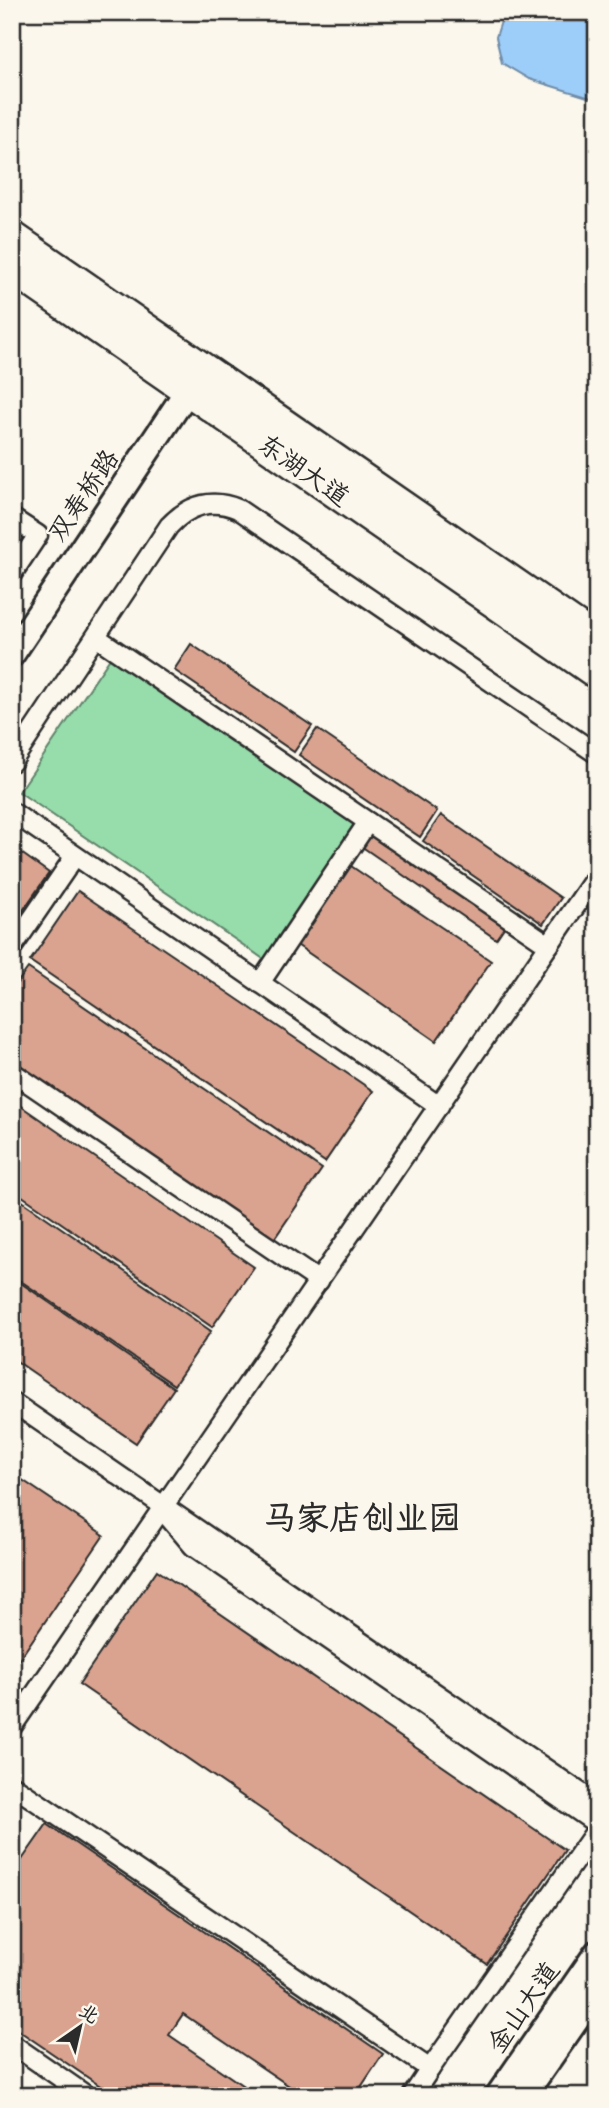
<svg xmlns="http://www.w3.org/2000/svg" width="609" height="2108" viewBox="0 0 609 2108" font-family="Sriracha,'LXGW WenKai TC',sans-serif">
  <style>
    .green { fill: #96ddab; stroke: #60846b; stroke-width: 2 }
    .water { fill: #9dcdf9; stroke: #6f8ca7; stroke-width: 2 }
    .building { fill: #d9a390; stroke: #2b2b2b; stroke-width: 2 }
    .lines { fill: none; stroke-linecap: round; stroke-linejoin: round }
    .street-casing { stroke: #2b2b2b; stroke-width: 23 }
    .secondary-casing { stroke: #2b2b2b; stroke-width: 30 }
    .highway-casing { stroke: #2b2b2b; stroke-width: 37 }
    .street { stroke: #fbf7ec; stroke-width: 18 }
    .secondary { stroke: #fbf7ec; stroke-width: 24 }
    .highway { stroke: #fbf7ec; stroke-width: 32 }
    .labels { text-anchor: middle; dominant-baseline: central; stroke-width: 5; stroke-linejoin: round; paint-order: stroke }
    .street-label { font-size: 26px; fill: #2b2b2b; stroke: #fbf7ec }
    .district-label { font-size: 33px; font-weight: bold; fill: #2b2b2b; stroke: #fbf7ec }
  </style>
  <rect width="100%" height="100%" fill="#fbf7ec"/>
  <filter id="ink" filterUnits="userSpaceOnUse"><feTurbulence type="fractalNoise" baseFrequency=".0143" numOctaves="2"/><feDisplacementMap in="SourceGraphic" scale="14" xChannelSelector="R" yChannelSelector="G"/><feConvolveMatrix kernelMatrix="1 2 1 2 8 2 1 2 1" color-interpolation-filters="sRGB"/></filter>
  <g filter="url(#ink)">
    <!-- green -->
    <path class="green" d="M111,657L357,826L265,960L19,792Z"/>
    <!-- water -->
    <path class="water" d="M504,12H597V100L529,79L502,63L496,37Z"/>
    <!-- building -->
    <g class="building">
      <path d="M191,644L312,726L294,752L174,670Z"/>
      <path d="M317,729L437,811L420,837L299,755Z"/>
      <path d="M441,815L561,898L543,924L423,841Z"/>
      <path d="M366,831L505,926L496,939L358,844Z"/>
      <path d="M17,850L49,873L12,926V857Z"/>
      <path d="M348,864L491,961L436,1041L294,943Z"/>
      <path d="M78,891L373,1091L325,1162L30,961Z"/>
      <path d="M28,968L322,1169L274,1239L12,1061V990Z"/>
      <path d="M12,1100L254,1267L212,1327L12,1189Z"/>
      <path d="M12,1194L211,1331L174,1385L12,1275Z"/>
      <path d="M12,1277L174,1388L136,1443L12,1358Z"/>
      <path d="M12,1473L104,1535L12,1670Z"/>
      <path d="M157,1570L565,1850L487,1964L79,1684Z"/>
      <path d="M47,1824L383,2054L355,2096H304L183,2014L169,2035L258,2096H115L12,2026V1874Z"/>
    </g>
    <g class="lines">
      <!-- street casing -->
      <g class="street-casing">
        <g id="street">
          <path d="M12,518L38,535L12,574"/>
          <path d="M96,637L549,945"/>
          <path d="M12,762L169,526C189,505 211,498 238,509L597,754"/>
          <path d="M12,812L439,1106"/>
          <path d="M12,948L75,856"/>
          <path d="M260,983L368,822"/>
          <path d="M12,1072L319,1281"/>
          <path d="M12,1402L597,1804"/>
          <path d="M164,1512L193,1546L597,1824"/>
          <path d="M12,1727L597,875"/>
          <path d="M12,1785L430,2069L597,1829"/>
          <path d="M12,2044L87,2096"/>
          <path d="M412,2096L430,2069"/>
        </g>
      </g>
      <!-- secondary casing -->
      <g class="secondary-casing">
        <g id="secondary">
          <path d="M12,654L198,375"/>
          <path d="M498,2096L597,1953"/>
          <path d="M523,2096L597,1990"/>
        </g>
      </g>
      <!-- highway casing -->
      <g class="highway-casing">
        <g id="highway">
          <path d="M12,238L597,642"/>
          <path d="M12,267L597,672"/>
        </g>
      </g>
      <!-- street -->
      <use href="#street" class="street"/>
      <!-- secondary -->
      <use href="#secondary" class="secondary"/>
      <!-- highway -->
      <use href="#highway" class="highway"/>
    </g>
  </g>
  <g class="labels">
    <!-- street labels -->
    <g class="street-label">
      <text transform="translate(304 470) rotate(35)">东湖大道</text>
      <text transform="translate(83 495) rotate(-56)">双寿桥路</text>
      <text transform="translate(523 2007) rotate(-55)">金山大道</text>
    </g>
    <!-- district labels -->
    <g class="district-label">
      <text x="362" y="1518">马家店创业园</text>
    </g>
  </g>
  <!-- margin -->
  <rect width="609" height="2108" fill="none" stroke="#fbf7ec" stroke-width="42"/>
  <rect x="21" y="21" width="567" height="2066" fill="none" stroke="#2b2b2b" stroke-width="2.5" filter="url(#ink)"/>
  <!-- north arrow -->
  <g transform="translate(80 2027) rotate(34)" stroke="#fbf7ec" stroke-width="5" paint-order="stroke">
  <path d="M0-5L12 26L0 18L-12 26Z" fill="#2b2b2b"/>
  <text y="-10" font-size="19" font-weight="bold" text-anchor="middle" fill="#2b2b2b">北</text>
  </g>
</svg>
